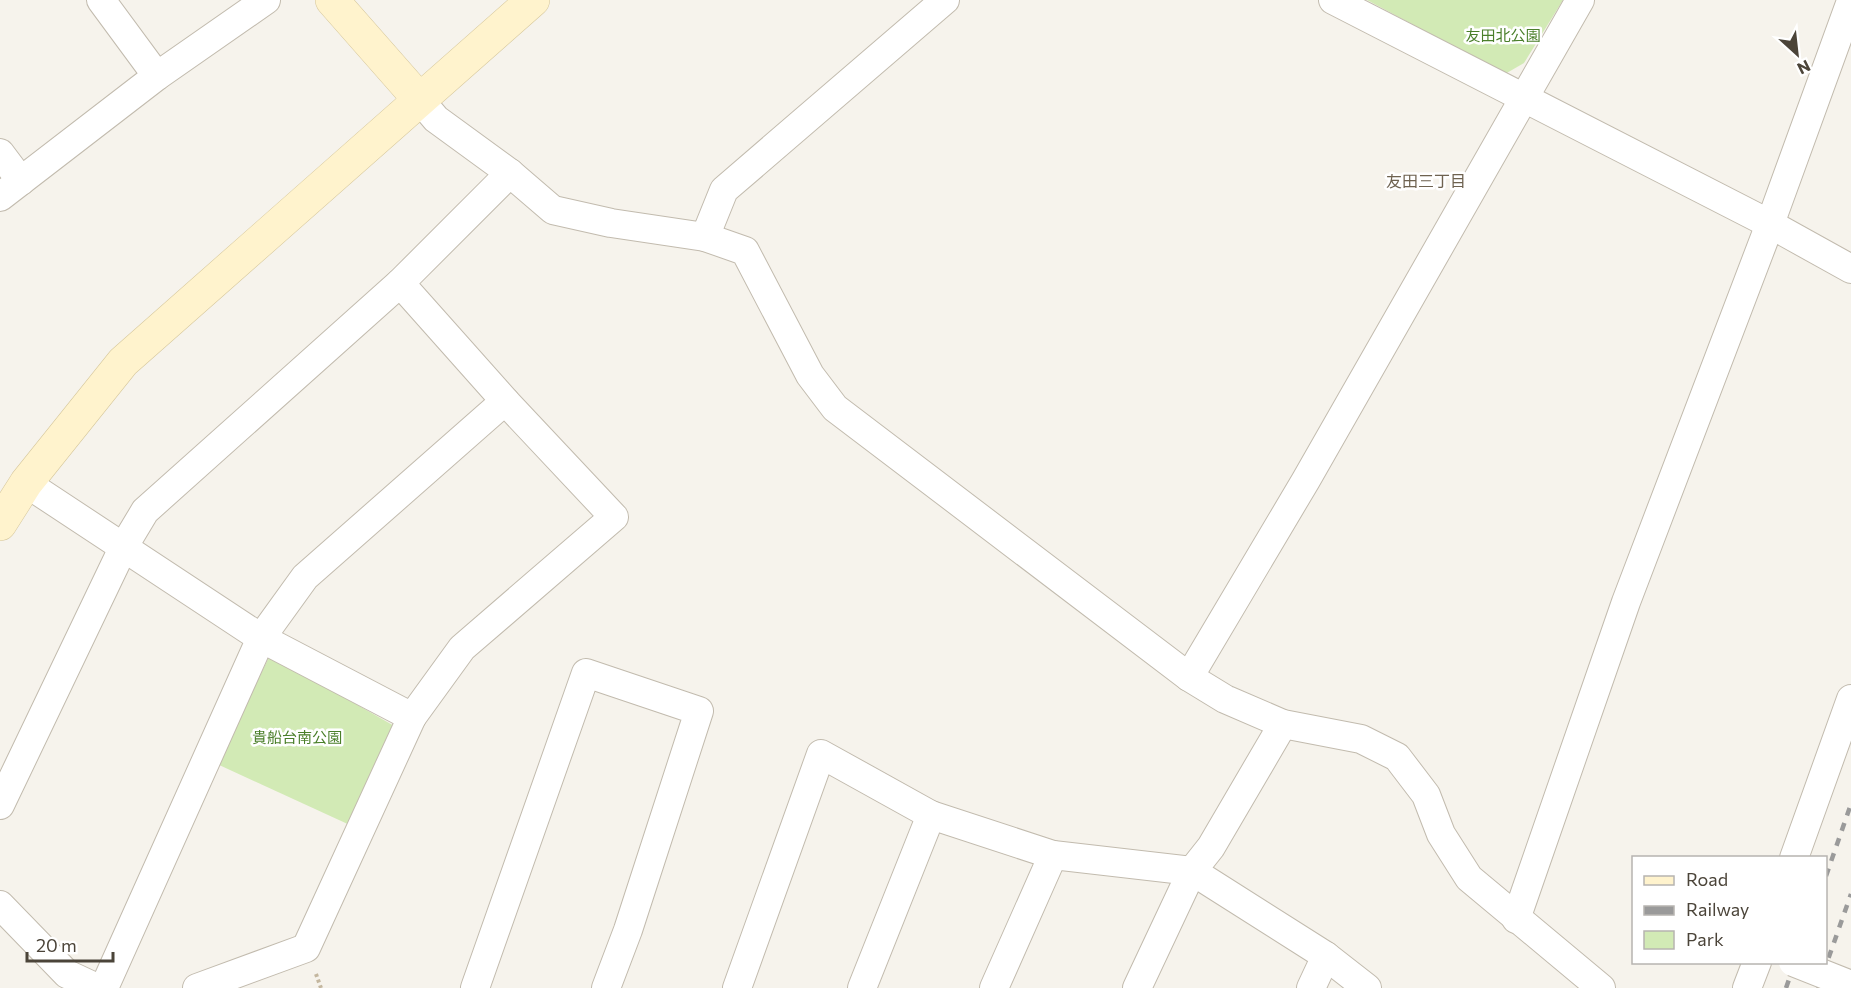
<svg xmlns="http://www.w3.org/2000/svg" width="1851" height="988" viewBox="0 0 1851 988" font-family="Commissioner,'Noto Sans JP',sans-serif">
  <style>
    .green { fill: #d2eab5 }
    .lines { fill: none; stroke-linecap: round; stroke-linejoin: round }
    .street-casing { stroke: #c2bbae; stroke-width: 30 }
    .secondary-casing { stroke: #d6c79b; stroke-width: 34 }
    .path { stroke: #c4b79f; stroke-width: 4; stroke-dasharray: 3 3; stroke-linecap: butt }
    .street { stroke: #fff; stroke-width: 28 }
    .secondary { stroke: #fff3cd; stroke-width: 33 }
    .rail { stroke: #9a9a9a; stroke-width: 4.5; stroke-dasharray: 8 8; stroke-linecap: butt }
    .street-bridge-casing { stroke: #c2bbae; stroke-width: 30; stroke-linecap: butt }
    .street-bridge { stroke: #fff; stroke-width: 28 }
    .labels { text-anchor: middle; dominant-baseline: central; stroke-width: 5; stroke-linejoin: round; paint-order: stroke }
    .park-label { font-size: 15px; fill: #4a7f2a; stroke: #fff }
    .neighbourhood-label { font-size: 16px; fill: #6e6250; stroke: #fff }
  </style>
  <rect width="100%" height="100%" fill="#f6f3ec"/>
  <!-- green -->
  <g class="green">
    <path d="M1367,0H1563L1524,63L1505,74Z"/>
    <path d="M270,655L396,727L352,826L217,764Z"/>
  </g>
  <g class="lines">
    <!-- street casing -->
    <g class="street-casing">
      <g id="street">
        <path d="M101,0L157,76"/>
        <path d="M1333,0L1770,224L1851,269"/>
        <path d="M419,99L436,119L510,173L553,210L611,223L705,237L745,251L810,375L835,408L1189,677L1225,699L1283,724L1361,739L1397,757L1426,795L1441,834L1469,878L1601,988"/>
        <path d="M0,153L21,181"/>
        <path d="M0,197L157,76L266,0"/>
        <path d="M705,237L724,190L945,0"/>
        <path d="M26,483L261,638L412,717L462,648L614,517L505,401L400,283L510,173"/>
        <path d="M1189,677L1306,480L1580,0"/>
        <path d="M0,805L124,546L145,511L400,283"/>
        <path d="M1794,858L1851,699"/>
        <path d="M0,905L67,974L97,988"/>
        <path d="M1516,919L1626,602L1770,224L1851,1"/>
        <path d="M104,988L261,638L305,577L505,401"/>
        <path d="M197,988L306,948L412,717"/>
        <path d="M475,988L586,673L699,711L628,930L606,988"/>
        <path d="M737,988L821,754L931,815L1053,855L1192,871L1326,956L1367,988"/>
        <path d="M862,988L931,815"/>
        <path d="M994,988L1053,855"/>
        <path d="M1137,988L1192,871L1211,847L1283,724"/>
        <path d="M1311,988L1326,956"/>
        <path d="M1747,988L1757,962"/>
      </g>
    </g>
    <!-- secondary casing -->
    <g class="secondary-casing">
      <g id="secondary">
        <path d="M332,0L419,99"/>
        <path d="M0,524L26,483L123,362L533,0"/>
      </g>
    </g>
    <!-- path -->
    <path class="path" d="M316,974L321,988"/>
    <!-- street -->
    <use href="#street" class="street"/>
    <!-- secondary -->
    <use href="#secondary" class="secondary"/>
    <!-- rail -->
    <g class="rail">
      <path d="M1826,876L1851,804"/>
      <path d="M1786,988L1795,962"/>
      <path d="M1818,988L1851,894"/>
    </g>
    <!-- street-bridge casing -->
    <g class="street-bridge-casing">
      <path id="street-bridge" d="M1793,962L1851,985"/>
    </g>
    <!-- street-bridge -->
    <use href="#street-bridge" class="street-bridge"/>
  </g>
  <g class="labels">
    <!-- park labels -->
    <g class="park-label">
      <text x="1503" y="35">友田北公園</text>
      <text x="297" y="737">貴船台南公園</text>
    </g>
    <!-- neighbourhood labels -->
    <g class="neighbourhood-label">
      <text x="1426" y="180">友田三丁目</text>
    </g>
  </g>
  <!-- legend -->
  <rect x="1632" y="856" width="195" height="108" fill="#ffffff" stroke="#b7b4b0" stroke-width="1.5"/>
  <rect x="1644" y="876" width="30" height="9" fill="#fff3cd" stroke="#b7b4b0" stroke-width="1.5"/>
  <text x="1686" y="886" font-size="18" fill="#4b4439">Road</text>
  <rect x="1644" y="906" width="30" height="9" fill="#9a9a9a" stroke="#b7b4b0" stroke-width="1.5"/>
  <text x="1686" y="916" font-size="18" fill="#4b4439">Railway</text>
  <rect x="1644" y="931" width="30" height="18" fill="#d2eab5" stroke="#b7b4b0" stroke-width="1.5"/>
  <text x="1686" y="946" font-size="18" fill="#4b4439">Park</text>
  <!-- north arrow -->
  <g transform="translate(1797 54) rotate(153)" stroke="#ffffff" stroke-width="4.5" paint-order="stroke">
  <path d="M0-4.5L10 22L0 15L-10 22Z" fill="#4b4439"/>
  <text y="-9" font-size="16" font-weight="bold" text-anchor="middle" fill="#4b4439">N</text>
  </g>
  <!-- scale -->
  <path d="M27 952v9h86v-9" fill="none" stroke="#4b4439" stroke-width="3"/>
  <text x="36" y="952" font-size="18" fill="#4b4439" stroke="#ffffff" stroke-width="4.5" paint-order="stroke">20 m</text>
</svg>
